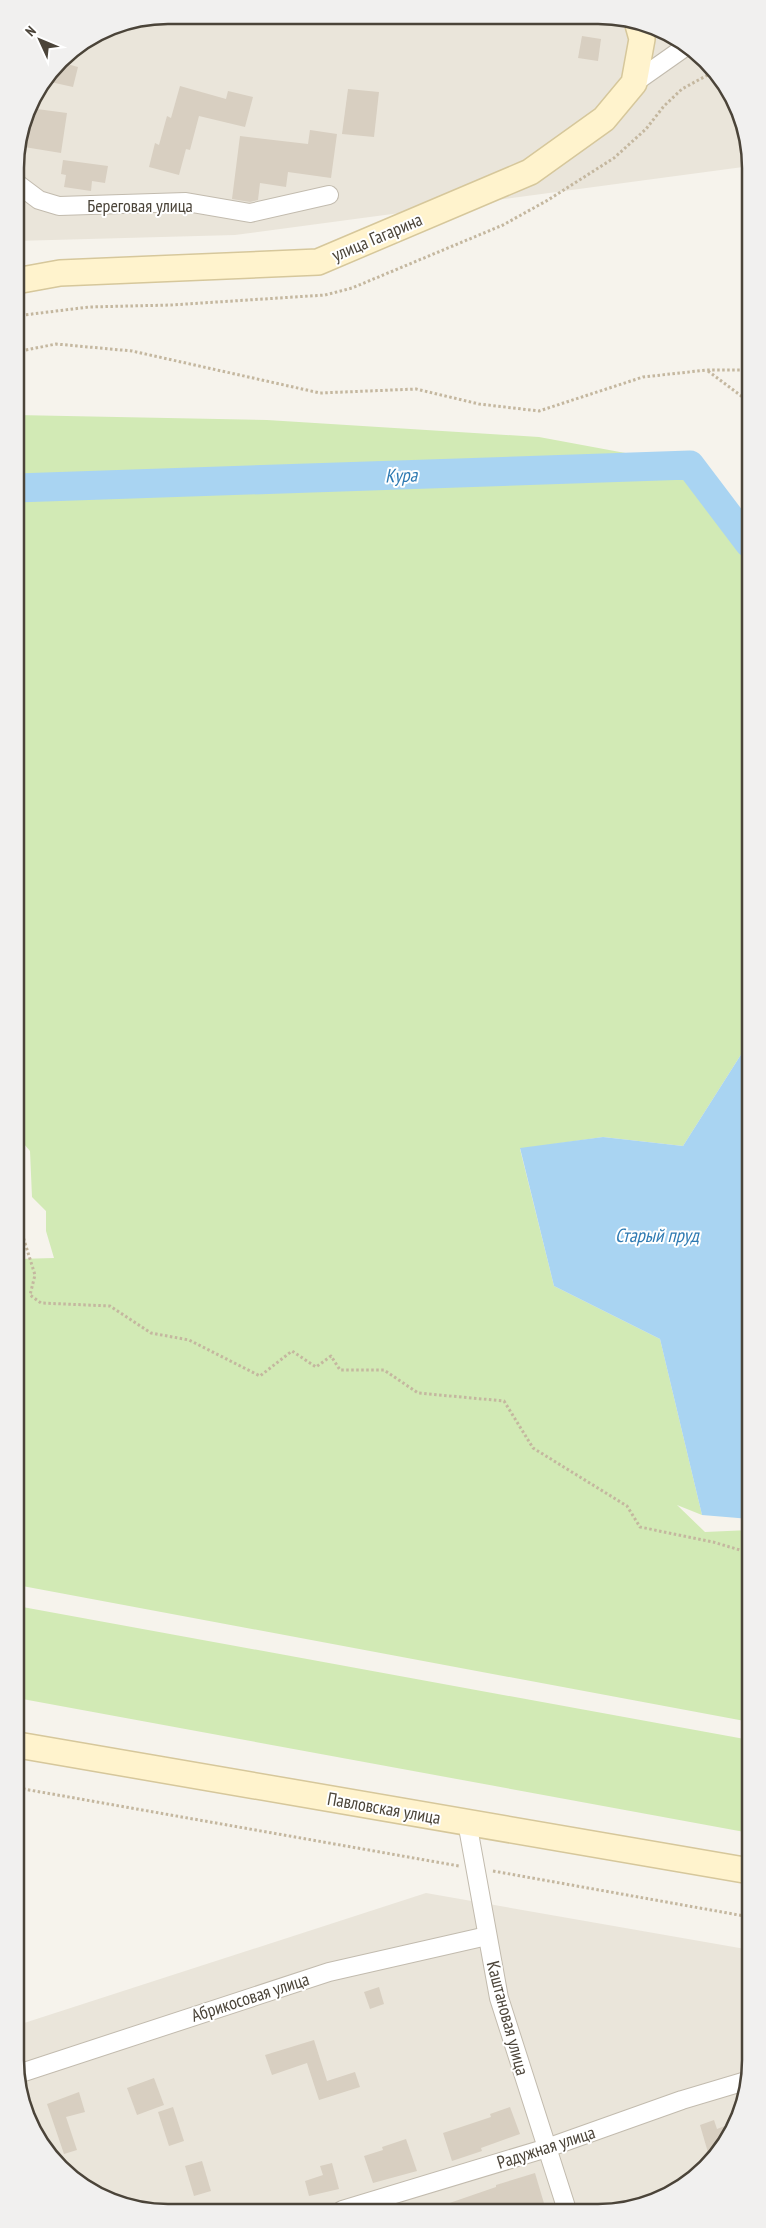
<svg xmlns="http://www.w3.org/2000/svg" width="766" height="2228" viewBox="0 0 766 2228" font-family="'PT Sans Narrow',sans-serif">
  <style>
    .residential { fill: #eae5da }
    .green { fill: #d2eab5 }
    .water { fill: #a9d4f2 }
    .lines { fill: none; stroke-linecap: round; stroke-linejoin: round }
    .river { stroke: #a9d4f2; stroke-width: 29 }
    .building { fill: #d8cfc1 }
    .street-casing { stroke: #c2bbae; stroke-width: 20 }
    .secondary-casing { stroke: #d6c79b; stroke-width: 28 }
    .path { stroke: #c4b79f; stroke-width: 3; stroke-dasharray: 2.5 2.5; stroke-linecap: butt }
    .street { stroke: #fff; stroke-width: 18 }
    .secondary { stroke: #fff3cd; stroke-width: 25 }
    .labels { text-anchor: middle; dominant-baseline: central; stroke-width: 4; stroke-linejoin: round; paint-order: stroke }
    .street-label { font-size: 18px; fill: #4b4439; stroke: #fff }
    .water-label { font-size: 19px; font-style: italic; fill: #2e7ab2; stroke: #fff }
    .rim { fill: none; stroke: #4b4439; stroke-width: 2.5 }
  </style>
  <rect width="100%" height="100%" fill="#f6f3ec"/>
  <!-- residential -->
  <g class="residential">
    <path d="M167,15L629,18L675,35L707,60L735,100L748,137V169L743,167L235,235L15,241V157L31,100L67,53L109,27Z"/>
    <path d="M426,1893L751,1950V2070L740,2119L713,2161L675,2192L629,2210H138L100,2197L60,2169L35,2137L18,2091V2025Z"/>
  </g>
  <!-- green -->
  <g class="green">
    <path d="M16,415L267,420L539,437L690,465L749,543V1042L683,1146L603,1137L520,1149L554,1286L660,1339L702,1515L677,1505L705,1532L750,1530V1722L17,1585V1259L54,1258L46,1231V1211L32,1197L30,1151L17,1136Z"/>
    <path d="M17,1606L750,1740V1833L17,1698Z"/>
  </g>
  <!-- water -->
  <path class="water" d="M749,1042L750,1519L702,1515L660,1339L554,1286L520,1148L603,1137L683,1146Z"/>
  <g class="lines">
    <!-- river -->
    <path class="river" d="M16,488L690,465L749,543"/>
  </g>
  <!-- building -->
  <g class="building">
    <path d="M582,36L601,39L598,61L578,58Z"/>
    <path d="M60,62L78,67L73,87L46,81Z"/>
    <path d="M180,86L226,99L228,91L253,97L245,127L199,116L190,150L186,149L179,175L149,167L155,143L159,145L167,116L171,118Z"/>
    <path d="M348,89L379,92L374,137L342,134Z"/>
    <path d="M37,109L67,113L61,153L18,146L28,111L36,113Z"/>
    <path d="M310,130L337,134L331,178L288,172L286,187L260,183L258,200L250,202L232,199L240,136L308,144Z"/>
    <path d="M63,160L108,166L105,183L92,181L91,191L64,187L66,175L61,174Z"/>
    <path d="M379,1987L384,2004L370,2009L364,1992Z"/>
    <path d="M314,2040L327,2081L355,2072L360,2087L319,2100L307,2063L272,2075L265,2055Z"/>
    <path d="M154,2078L164,2105L137,2115L127,2088Z"/>
    <path d="M79,2092L85,2112L66,2117L77,2150L64,2154L47,2104Z"/>
    <path d="M173,2107L184,2141L169,2146L158,2112Z"/>
    <path d="M510,2107L520,2134L481,2148L482,2151L452,2161L443,2133L491,2117L490,2114Z"/>
    <path d="M714,2120L717,2129L738,2121L711,2163L700,2125Z"/>
    <path d="M406,2139L417,2171L373,2183L364,2156L383,2150L382,2147Z"/>
    <path d="M202,2161L211,2191L194,2196L185,2166Z"/>
    <path d="M332,2163L339,2189L309,2196L305,2181L323,2175L320,2166Z"/>
    <path d="M535,2173L546,2210H435V2208L496,2187V2185Z"/>
  </g>
  <g class="lines">
    <!-- street casing -->
    <g class="street-casing">
      <g id="street">
        <path d="M634,83L688,45"/>
        <path d="M15,182L39,200L59,206L186,202L250,213L329,195"/>
        <path d="M467,1822L499,1998L567,2210"/>
        <path d="M18,2074L329,1972L487,1936"/>
        <path d="M342,2210L547,2148L682,2100L749,2080"/>
      </g>
    </g>
    <!-- secondary casing -->
    <g class="secondary-casing">
      <g id="secondary">
        <path d="M16,281L60,273L318,262L530,172L604,119L634,83L642,39L637,21"/>
        <path d="M18,1745L750,1871"/>
      </g>
    </g>
    <!-- path -->
    <g class="path">
      <path d="M16,316L89,307L171,305L325,295L352,288L503,225L548,200L614,158L646,129L664,106L682,89L715,71"/>
      <path d="M16,352L56,344L132,351L320,393L416,389L479,404L539,411L643,377L707,370H748"/>
      <path d="M708,371L748,401"/>
      <path d="M17,1228L20,1227L35,1275L30,1295L41,1303L110,1306L151,1333L189,1340L260,1376L292,1351L316,1367L331,1356L340,1370H384L418,1393L504,1401L533,1448L627,1506L640,1527L713,1542L750,1553"/>
      <path d="M18,1788L459,1866"/>
      <path d="M493,1871L750,1917"/>
    </g>
    <!-- street -->
    <use href="#street" class="street"/>
    <!-- secondary -->
    <use href="#secondary" class="secondary"/>
  </g>
  <g class="labels">
    <!-- street labels -->
    <g class="street-label">
      <text x="140" y="205">Береговая улица</text>
      <text transform="translate(377 237) rotate(-23)">улица Гагарина</text>
      <text transform="translate(384 1808) rotate(10)">Павловская улица</text>
      <text transform="translate(250 1997) rotate(-18)">Абрикосовая улица</text>
      <text transform="translate(508 2018) rotate(75)">Каштановая улица</text>
      <text transform="translate(546 2147) rotate(-18)">Радужная улица</text>
    </g>
    <!-- water labels -->
    <g class="water-label">
      <text transform="translate(401 475) rotate(-2)">Кура</text>
      <text x="657" y="1235">Старый пруд</text>
    </g>
  </g>
  <!-- crop -->
  <path d="M0 0H766V2228H0ZM168 24H598A144 144 0 0 1 742 168V2060A144 144 0 0 1 598 2204H168A144 144 0 0 1 24 2060V168A144 144 0 0 1 168 24Z" fill="#f1f0ef" fill-rule="evenodd"/>
  <path class="rim" d="M168 24H598A144 144 0 0 1 742 168V2060A144 144 0 0 1 598 2204H168A144 144 0 0 1 24 2060V168A144 144 0 0 1 168 24Z"/>
  <!-- north arrow -->
  <g transform="translate(40 40) rotate(314)" stroke="#ffffff" stroke-width="4" paint-order="stroke">
  <path d="M0-4L9 19L0 12L-9 19Z" fill="#4b4439"/>
  <text y="-8" font-size="14" font-weight="bold" text-anchor="middle" fill="#4b4439">N</text>
  </g>
</svg>
